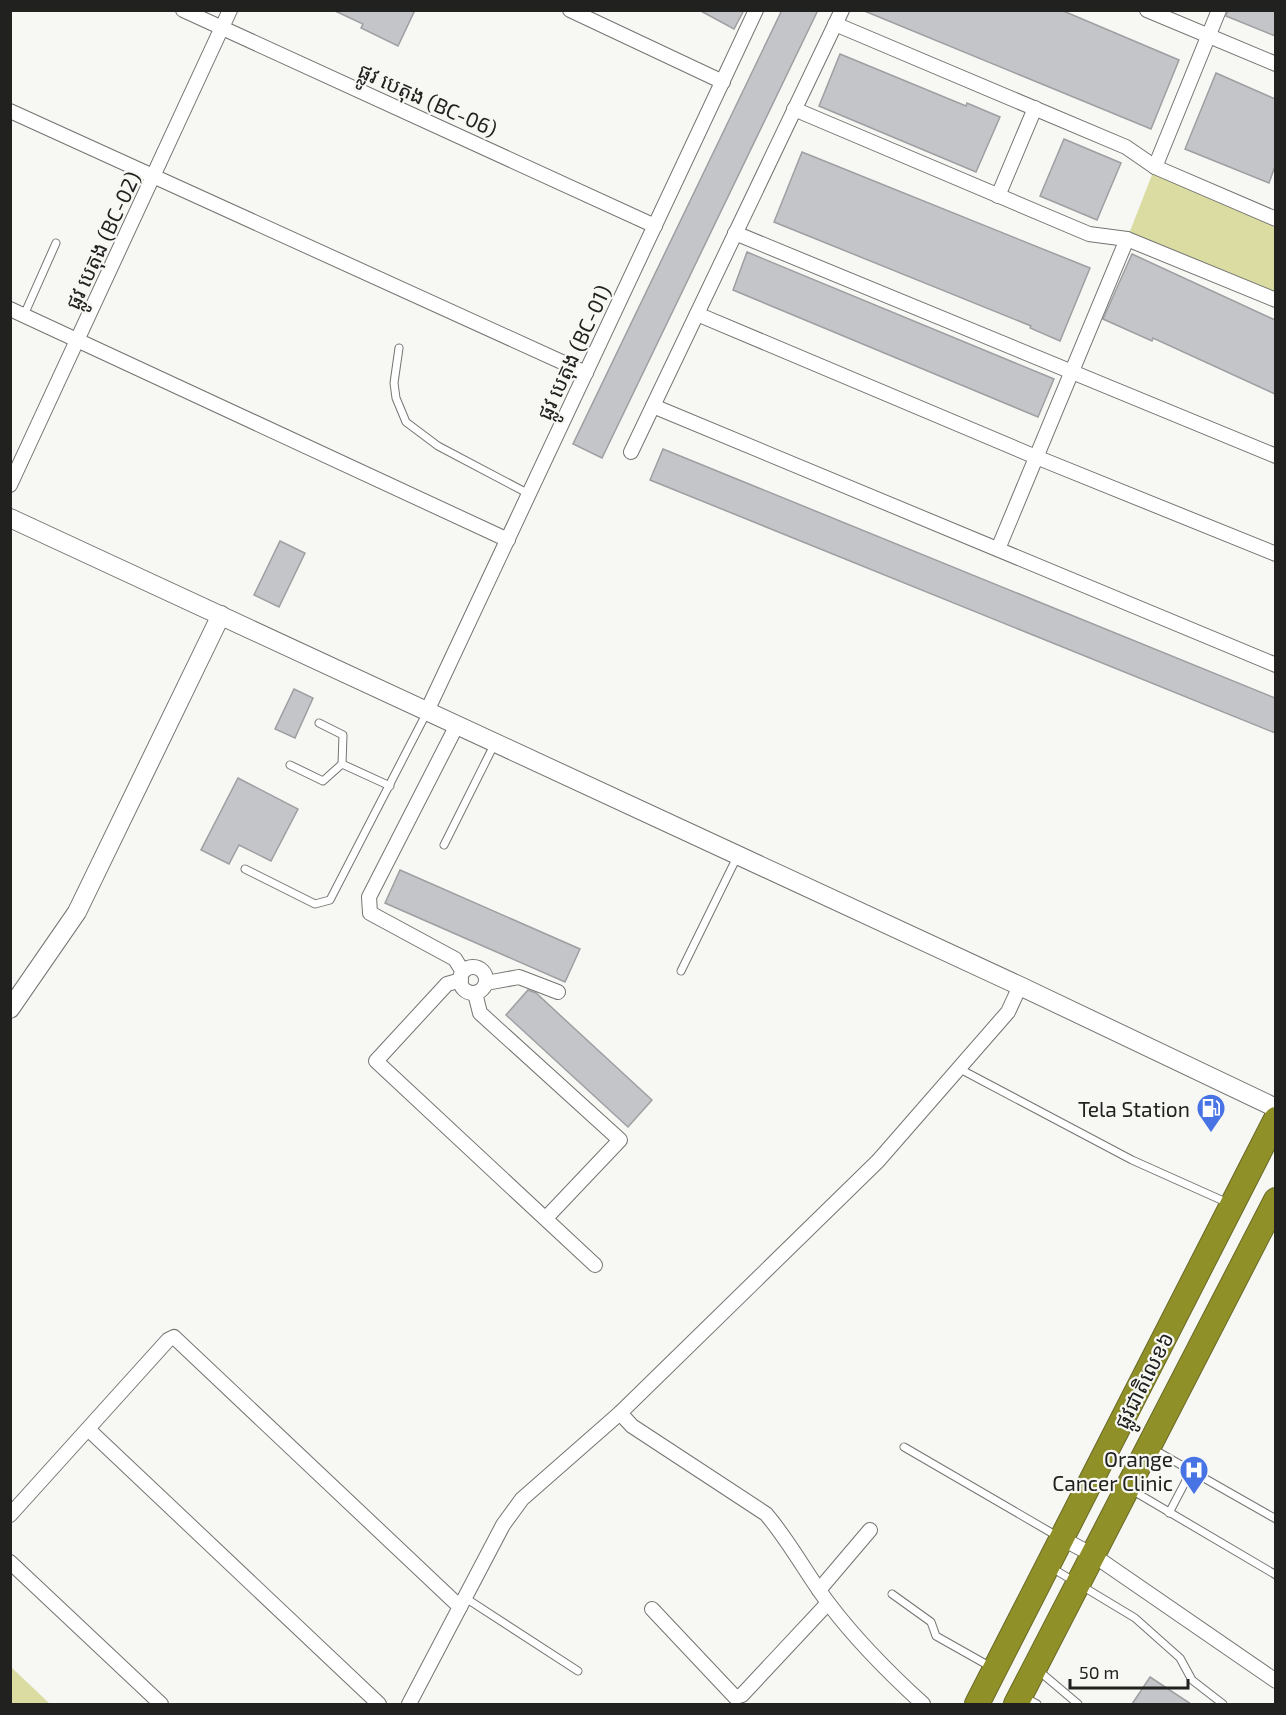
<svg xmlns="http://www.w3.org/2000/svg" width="1286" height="1715" viewBox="0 0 1286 1715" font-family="'Exo 2','Noto Sans Khmer',sans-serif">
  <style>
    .green { fill: #dadca1 }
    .building { fill: #c4c5c8; stroke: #9e9fa2; stroke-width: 1.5 }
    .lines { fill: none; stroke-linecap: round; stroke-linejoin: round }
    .lane-casing { stroke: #747572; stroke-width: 9 }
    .street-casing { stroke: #747572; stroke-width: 16 }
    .secondary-casing { stroke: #747572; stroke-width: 20 }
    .highway-casing { stroke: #696926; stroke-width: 26 }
    .lane { stroke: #fff; stroke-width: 7 }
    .street { stroke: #fff; stroke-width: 14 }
    .secondary { stroke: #fff; stroke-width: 18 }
    .highway { stroke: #909029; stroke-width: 24 }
    .labels { text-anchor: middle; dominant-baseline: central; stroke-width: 4.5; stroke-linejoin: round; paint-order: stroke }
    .street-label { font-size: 21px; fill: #212120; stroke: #f7f7f4 }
    .poi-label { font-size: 21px; fill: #212120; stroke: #f7f7f4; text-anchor: end }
  </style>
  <rect width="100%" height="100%" fill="#f7f7f4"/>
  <!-- green -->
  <g class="green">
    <path d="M1155,167L1275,219V300L1127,239Z"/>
    <path d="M10,1667H11L50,1704H11Z"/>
  </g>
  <!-- building -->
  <g class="building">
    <path d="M333,10H415L398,46L361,28L363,24Z"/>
    <path d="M699,10H744L734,29Z"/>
    <path d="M782,10H818L602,458L573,444Z"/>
    <path d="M862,10H1061L1179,60L1151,129Z"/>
    <path d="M1228,10H1275V36L1226,16Z"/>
    <path d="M840,54L966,106L967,103L1000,117L976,172L819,106Z"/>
    <path d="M1216,73L1275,99V166L1269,183L1185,149Z"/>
    <path d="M1064,139L1121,163L1097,220L1040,196Z"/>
    <path d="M802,152L1090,268L1060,341L1030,328L1031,326L774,222Z"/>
    <path d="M747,252L1054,379L1038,417L733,290Z"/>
    <path d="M1132,254L1275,320V394L1153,338L1152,341L1103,319Z"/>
    <path d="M663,449L1275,698V733L650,480Z"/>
    <path d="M280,541L305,553L279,607L254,595Z"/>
    <path d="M294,689L313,698L295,738L275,729Z"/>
    <path d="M238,778L298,809L271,861L239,845L229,864L201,850Z"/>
    <path d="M400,870L580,949L565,982L385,903Z"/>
    <path d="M528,990L536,993L652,1100L628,1127L506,1015Z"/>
    <path d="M1150,1677L1191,1704H1132Z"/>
  </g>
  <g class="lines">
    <!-- lane casing -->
    <g class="lane-casing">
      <g id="lane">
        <path d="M24,315L56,243"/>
        <path d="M399,348L394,383L396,398L406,422L438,446L529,494"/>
        <path d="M319,723L343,735L342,764"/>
        <path d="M290,765L323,781L342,764L390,786"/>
        <path d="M444,845L494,745"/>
        <path d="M245,869L315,904L330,900L426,714"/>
        <path d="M681,971L738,855"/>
        <path d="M960,1069L1132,1160L1228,1203"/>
        <path d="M904,1447L1057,1536"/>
        <path d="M1153,1449L1276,1519"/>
        <path d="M1130,1489L1276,1575"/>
        <path d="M1169,1513L1191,1471"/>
        <path d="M1052,1568L1135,1618L1180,1658L1192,1680L1223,1704"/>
        <path d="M892,1594L931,1622L936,1636L991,1667"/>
        <path d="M464,1597L578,1671"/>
        <path d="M1039,1671L1078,1704"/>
        <path d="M1024,1697L1037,1704"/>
      </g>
    </g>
    <!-- street casing -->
    <g class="street-casing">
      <g id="street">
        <path d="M183,10L655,226"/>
        <path d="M570,10L723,82"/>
        <path d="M1147,10L1276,64"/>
        <path d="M835,24L1126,147L1155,167L1276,219"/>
        <path d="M794,109L1089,234L1127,239L1276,300"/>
        <path d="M10,111L586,373"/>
        <path d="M1155,167L1219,10"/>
        <path d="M998,196L1035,108"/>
        <path d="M735,233L1276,456"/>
        <path d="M10,309L508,540"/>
        <path d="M697,314L1036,457L1276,554"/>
        <path d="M653,406L1276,665"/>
        <path d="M631,452L842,10"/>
        <path d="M10,485L230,10"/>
        <path d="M998,549L1127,239"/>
        <path d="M427,711L756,10"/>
        <path d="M457,725L369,897L370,913L455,959L463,972"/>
        <circle cx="473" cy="980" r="13"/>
        <path d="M461,980L447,984L376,1061L595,1265"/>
        <path d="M486,983L519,977L558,992"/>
        <path d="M475,993L480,1013L620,1140L546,1218"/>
        <path d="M620,1413L632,1426L766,1514C790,1542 807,1575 829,1604C857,1641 889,1673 923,1704"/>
        <path d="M89,1430L379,1704"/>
        <path d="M10,1515L168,1340L174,1337L460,1607"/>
        <path d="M1061,1538L1093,1555L1276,1681"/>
        <path d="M10,1562L161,1704"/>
        <path d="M819,1590L870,1530"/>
        <path d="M652,1609L735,1697L742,1695L828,1603"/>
        <path d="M409,1704L503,1525L522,1499L620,1413L878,1161L1008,1012L1020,986"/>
      </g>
    </g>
    <!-- secondary casing -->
    <g class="secondary-casing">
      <g id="secondary">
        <path d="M10,518L1020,986L1276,1108"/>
        <path d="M10,1009L77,912L221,615"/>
      </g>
    </g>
    <!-- highway casing -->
    <g class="highway-casing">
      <g id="highway">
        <path d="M977,1704L1276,1119"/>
        <path d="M1016,1704L1276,1200"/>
      </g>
    </g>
    <!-- lane -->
    <use href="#lane" class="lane"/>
    <!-- street -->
    <use href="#street" class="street"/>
    <!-- secondary -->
    <use href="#secondary" class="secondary"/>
    <!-- highway -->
    <use href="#highway" class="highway"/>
  </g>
  <!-- icons -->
  <defs>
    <g id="fuel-pin" transform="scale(1.5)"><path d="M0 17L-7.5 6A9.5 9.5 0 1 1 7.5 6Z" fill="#4873e5" stroke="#f7f7f4"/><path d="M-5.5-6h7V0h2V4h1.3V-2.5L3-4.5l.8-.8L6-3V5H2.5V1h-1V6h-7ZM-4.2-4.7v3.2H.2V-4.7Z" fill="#fff"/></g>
    <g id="hospital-pin" transform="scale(1.5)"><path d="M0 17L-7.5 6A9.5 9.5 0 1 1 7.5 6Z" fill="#4873e5" stroke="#f7f7f4"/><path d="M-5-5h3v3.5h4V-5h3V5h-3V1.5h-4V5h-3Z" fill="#fff"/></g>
  </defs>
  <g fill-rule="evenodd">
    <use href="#fuel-pin" x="1211" y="1108"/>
    <use href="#hospital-pin" x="1194" y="1470"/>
  </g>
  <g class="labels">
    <!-- street labels -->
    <g class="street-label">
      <text transform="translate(428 99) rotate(24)">ផ្លូវ បេតុង (BC-06)</text>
      <text transform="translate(102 240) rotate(-65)">ផ្លូវ បេតុង (BC-02)</text>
      <text transform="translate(573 352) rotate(-65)">ផ្លូវ បេតុង (BC-01)</text>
      <text transform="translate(1143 1380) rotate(-63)">ផ្លូវជាតិលេខ៦</text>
    </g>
    <!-- poi labels -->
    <g class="poi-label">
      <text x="1190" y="1108">Tela Station</text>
      <text x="1173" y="1458">Orange<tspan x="1173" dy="24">Cancer Clinic</tspan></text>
    </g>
  </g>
  <!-- border -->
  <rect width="1286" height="1715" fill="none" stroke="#212120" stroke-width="24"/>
  <!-- scale -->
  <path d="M1070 1679v9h118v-9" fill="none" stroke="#212120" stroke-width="3"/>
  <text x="1079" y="1679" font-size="18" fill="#212120" stroke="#f7f7f4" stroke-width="4.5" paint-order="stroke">50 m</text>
</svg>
